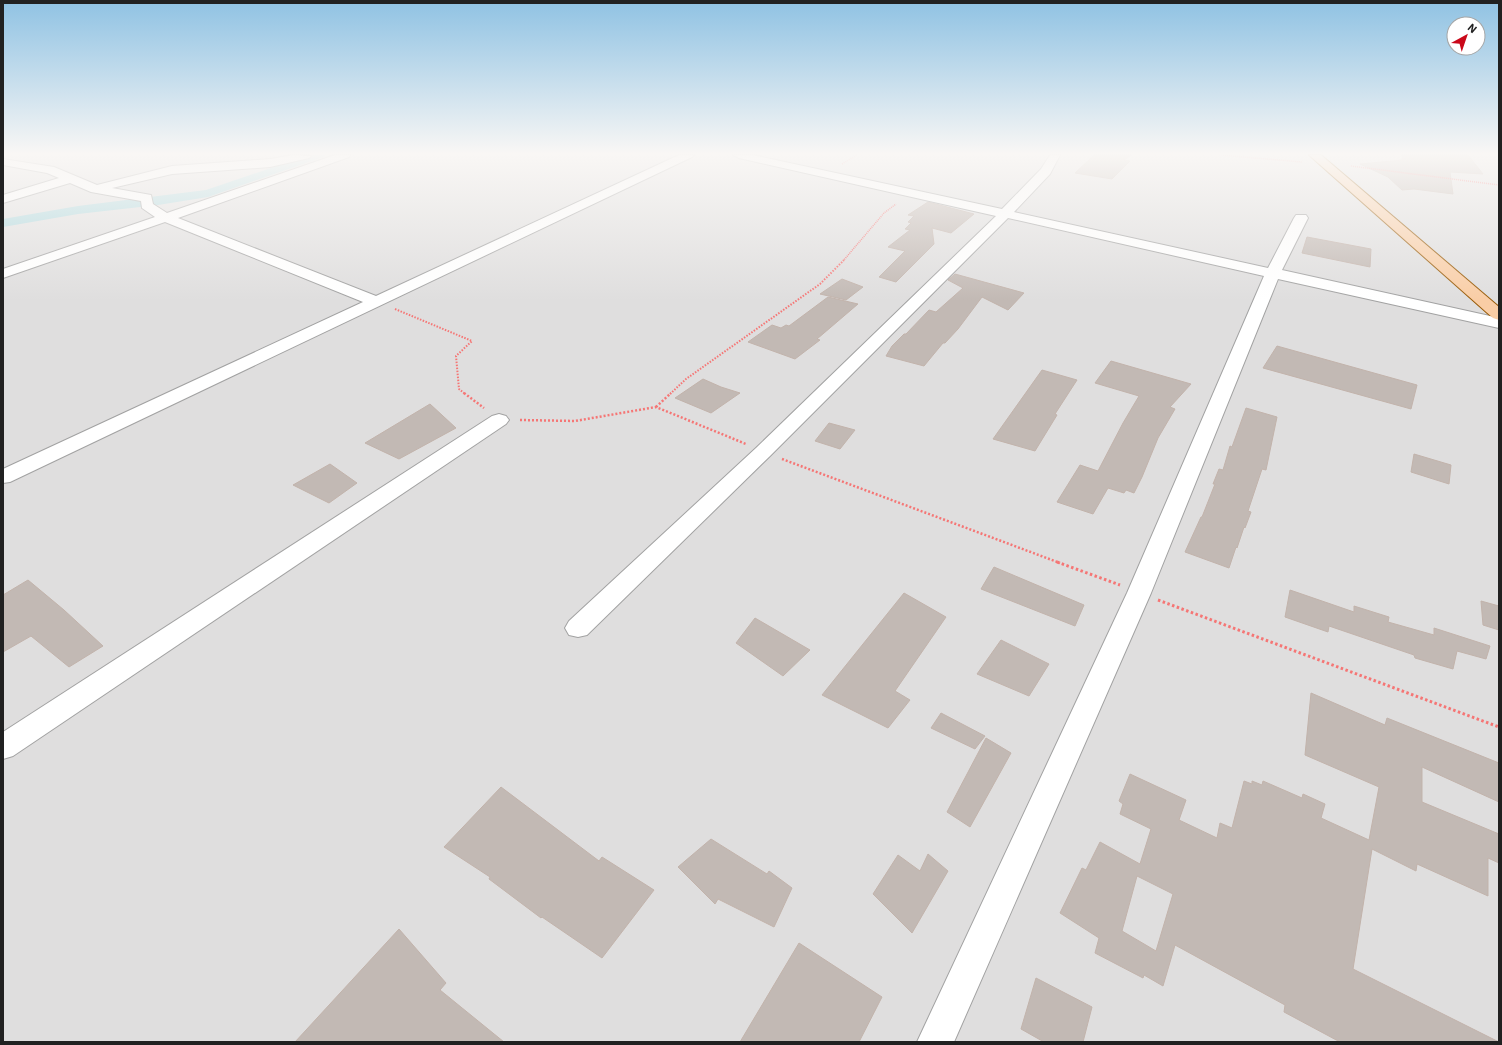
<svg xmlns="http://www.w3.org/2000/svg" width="1502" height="1045" viewBox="0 0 1502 1045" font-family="'IBM Plex Sans',sans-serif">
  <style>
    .residential { fill: #dfdede }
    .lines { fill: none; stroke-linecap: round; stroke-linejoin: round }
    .canal { fill: #abd6dc; fill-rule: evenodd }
    .building { fill: #c2b9b4; stroke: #c2b3ab; fill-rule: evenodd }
    .minor-casing { stroke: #a2a2a2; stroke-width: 2 }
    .major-casing { stroke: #985a06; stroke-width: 2 }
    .path-far3 { stroke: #f57675; stroke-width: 1.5; stroke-dasharray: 1 1; stroke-linecap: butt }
    .path-far2 { stroke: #f57675; stroke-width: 2; stroke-dasharray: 1.5 1.5; stroke-linecap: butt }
    .path-far1 { stroke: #f57675; stroke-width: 2.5; stroke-dasharray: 2 2; stroke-linecap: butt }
    .path { stroke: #f57675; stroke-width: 3; stroke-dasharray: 2.5 2.5; stroke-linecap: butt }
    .minor { fill: #fff; fill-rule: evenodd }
    .major { fill: #f9cda5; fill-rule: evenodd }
  </style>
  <rect width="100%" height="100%" fill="#f1ede8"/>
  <!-- residential -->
  <rect class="residential" x="3" y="155" width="1496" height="887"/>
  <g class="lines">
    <!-- canal -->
    <path class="canal" d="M309,155H325L323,157L208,197L158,205L78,214L3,227V219L78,206L206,190Z"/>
  </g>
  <!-- building -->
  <g class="building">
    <path d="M1094,155H1131L1124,160L1130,161L1112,179L1075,173Z"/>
    <path d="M1402,155H1468L1483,174L1450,172L1453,194L1414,189L1402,190L1388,177L1360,164L1402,160Z"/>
    <path d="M928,202L974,214L951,233L932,228L934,244L896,282L879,277L905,251L888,247L910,230L905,229L911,223L908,222L914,216L908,215Z"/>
    <path d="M1307,237L1371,249L1370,267L1302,253Z"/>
    <path d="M955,274L1024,293L1008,310L982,297L958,329L945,343H943L924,366L886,356L892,346L904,334H906L929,310L936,312L963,288L948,280Z"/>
    <path d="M842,279L863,287L846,300L820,294Z"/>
    <path d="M828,297L858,304L817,339L820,340L795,359L748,342L772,325L781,328L786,325L789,326Z"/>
    <path d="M1277,346L1417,385L1411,409L1263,368Z"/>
    <path d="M1111,361L1191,384L1170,407L1175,409L1158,438L1142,477L1134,493L1126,490L1124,493L1108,488L1093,514L1057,502L1080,465L1098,471L1123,423L1139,396L1095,383Z"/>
    <path d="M1042,370L1077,380L1055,414L1057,415L1035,451L993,439Z"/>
    <path d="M703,379L721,387L740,393L711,413L675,398Z"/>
    <path d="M430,404L456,428L399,459L365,443Z"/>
    <path d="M1246,408L1277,417L1266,470L1262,469L1248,511L1251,512L1245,528L1244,527L1237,548L1236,547L1229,568L1185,552L1201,517H1202L1215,484H1213L1219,469L1223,470L1230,446L1232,447Z"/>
    <path d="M829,423L855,430L840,449L815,441Z"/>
    <path d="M1414,454L1451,465L1449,484L1411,472Z"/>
    <path d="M330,464L357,483L329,503L293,485Z"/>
    <path d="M994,567L1084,605L1075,626L981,589Z"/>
    <path d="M28,580L64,610L103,646L69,667L31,636L3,652V595Z"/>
    <path d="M1290,590L1354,612V606L1389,617L1388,622L1434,635V628L1490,646L1486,659L1457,651L1453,669L1415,658L1414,655L1329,626L1328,632L1285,617Z"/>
    <path d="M904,593L946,617L895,691L910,700L888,728L822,695Z"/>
    <path d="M1481,601L1499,606V630L1483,625Z"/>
    <path d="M755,618L810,650L783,676L736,643Z"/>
    <path d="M1001,640L1049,664L1029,696L977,674Z"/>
    <path d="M1311,693L1385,725L1387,718L1499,763V802L1422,767V802L1499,834V863L1488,858V896L1417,864L1416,871L1372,849L1353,969L1499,1042H1340L1284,1012L1285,1005L1175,945L1163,986L1144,975L1143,978L1095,953L1099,938L1060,913L1082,868L1086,870L1100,842L1140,864L1151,829L1120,814L1123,804L1119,801L1130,774L1186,800L1179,820L1217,838L1220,823L1232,828L1244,781L1252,784V781L1262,785L1263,781L1302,798L1303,794L1325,804L1321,818L1369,840L1379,787L1305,755ZM1137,876L1173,894L1156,951L1122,931Z"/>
    <path d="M941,713L985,736L975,749L931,728Z"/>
    <path d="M986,738L1011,753L970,827L947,812Z"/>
    <path d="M501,787L599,861L602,857L654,890L602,958L542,917L541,918L489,879L490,877L444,847Z"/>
    <path d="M711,839L767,874L769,871L792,888L774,927L718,899L715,904L678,867Z"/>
    <path d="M928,854L948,871L912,933L873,894L898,855L920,871Z"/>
    <path d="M399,929L446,983L440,990L504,1042H295Z"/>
    <path d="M799,943L882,997L859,1042H740Z"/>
    <path d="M1036,978L1092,1007L1083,1042H1044L1021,1029Z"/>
  </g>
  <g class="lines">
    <!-- minor casing -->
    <g class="minor-casing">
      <g id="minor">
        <path d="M294,155L311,156L309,158L270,167L172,174L112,188L151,195L153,204L167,213L335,155H350L349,157L178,218L376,296L679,155H694L692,157L10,482L3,483V469L363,302L165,222L3,278V269L155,217L142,208L141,201L91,192L70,183L3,203V195L59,178L47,173L3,165V159L54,167L97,185L172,166L270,159Z"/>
        <path d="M733,155H753L1002,209L1041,169L1050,155H1060L1050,174L1014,212L1268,268L1294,218L1296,215H1306L1308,218L1282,270L1499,318V328L1278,279L1151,593L954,1042H917L1127,593L1264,276L1008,218L770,456L587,635L578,637L569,635L565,628L569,621L756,448L996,216L739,158Z"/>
        <path d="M499,414L506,416L509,420L506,424L13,756L3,759V732L492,416Z"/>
      </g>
    </g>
    <!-- major casing -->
    <g class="major-casing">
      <path id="major" d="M1309,155H1321L1499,307V320L1493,318Z"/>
    </g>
    <!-- path-far3 -->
    <g class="path-far3">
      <path d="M1221,155L1302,162"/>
      <path d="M842,164L857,155"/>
      <path d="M1351,166L1499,185"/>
      <path d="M843,261L884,213L896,204"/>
    </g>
    <!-- path-far2 -->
    <g class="path-far2">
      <path d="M395,309L472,341L456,356L459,389L465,394"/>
      <path d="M670,394L686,379L820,284L844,260"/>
    </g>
    <!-- path-far1 -->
    <g class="path-far1">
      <path d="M464,393L484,408"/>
      <path d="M656,407L671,393"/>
      <path d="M520,420L575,421L656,407L746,444"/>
      <path d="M782,459L1060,563"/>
    </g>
    <!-- path -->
    <g class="path">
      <path d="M1057,562L1120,585"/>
      <path d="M1158,600L1499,727"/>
    </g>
    <!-- minor -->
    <use href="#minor" class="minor"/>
    <!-- major -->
    <use href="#major" class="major"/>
  </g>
  <!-- sky -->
  <linearGradient id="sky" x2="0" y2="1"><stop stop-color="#8fc2e3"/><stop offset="0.51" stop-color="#f9f7f5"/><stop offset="1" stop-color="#f9f7f5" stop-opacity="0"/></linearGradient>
  <rect width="1502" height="301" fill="url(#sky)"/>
  <!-- border -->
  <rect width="1502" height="1045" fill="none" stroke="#212121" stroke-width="8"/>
  <!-- north arrow -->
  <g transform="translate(1466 36) rotate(40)"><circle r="19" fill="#ffffff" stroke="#a6a6a6"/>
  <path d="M0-3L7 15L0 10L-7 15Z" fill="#ca081a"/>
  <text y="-6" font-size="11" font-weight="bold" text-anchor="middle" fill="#212121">N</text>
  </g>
</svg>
